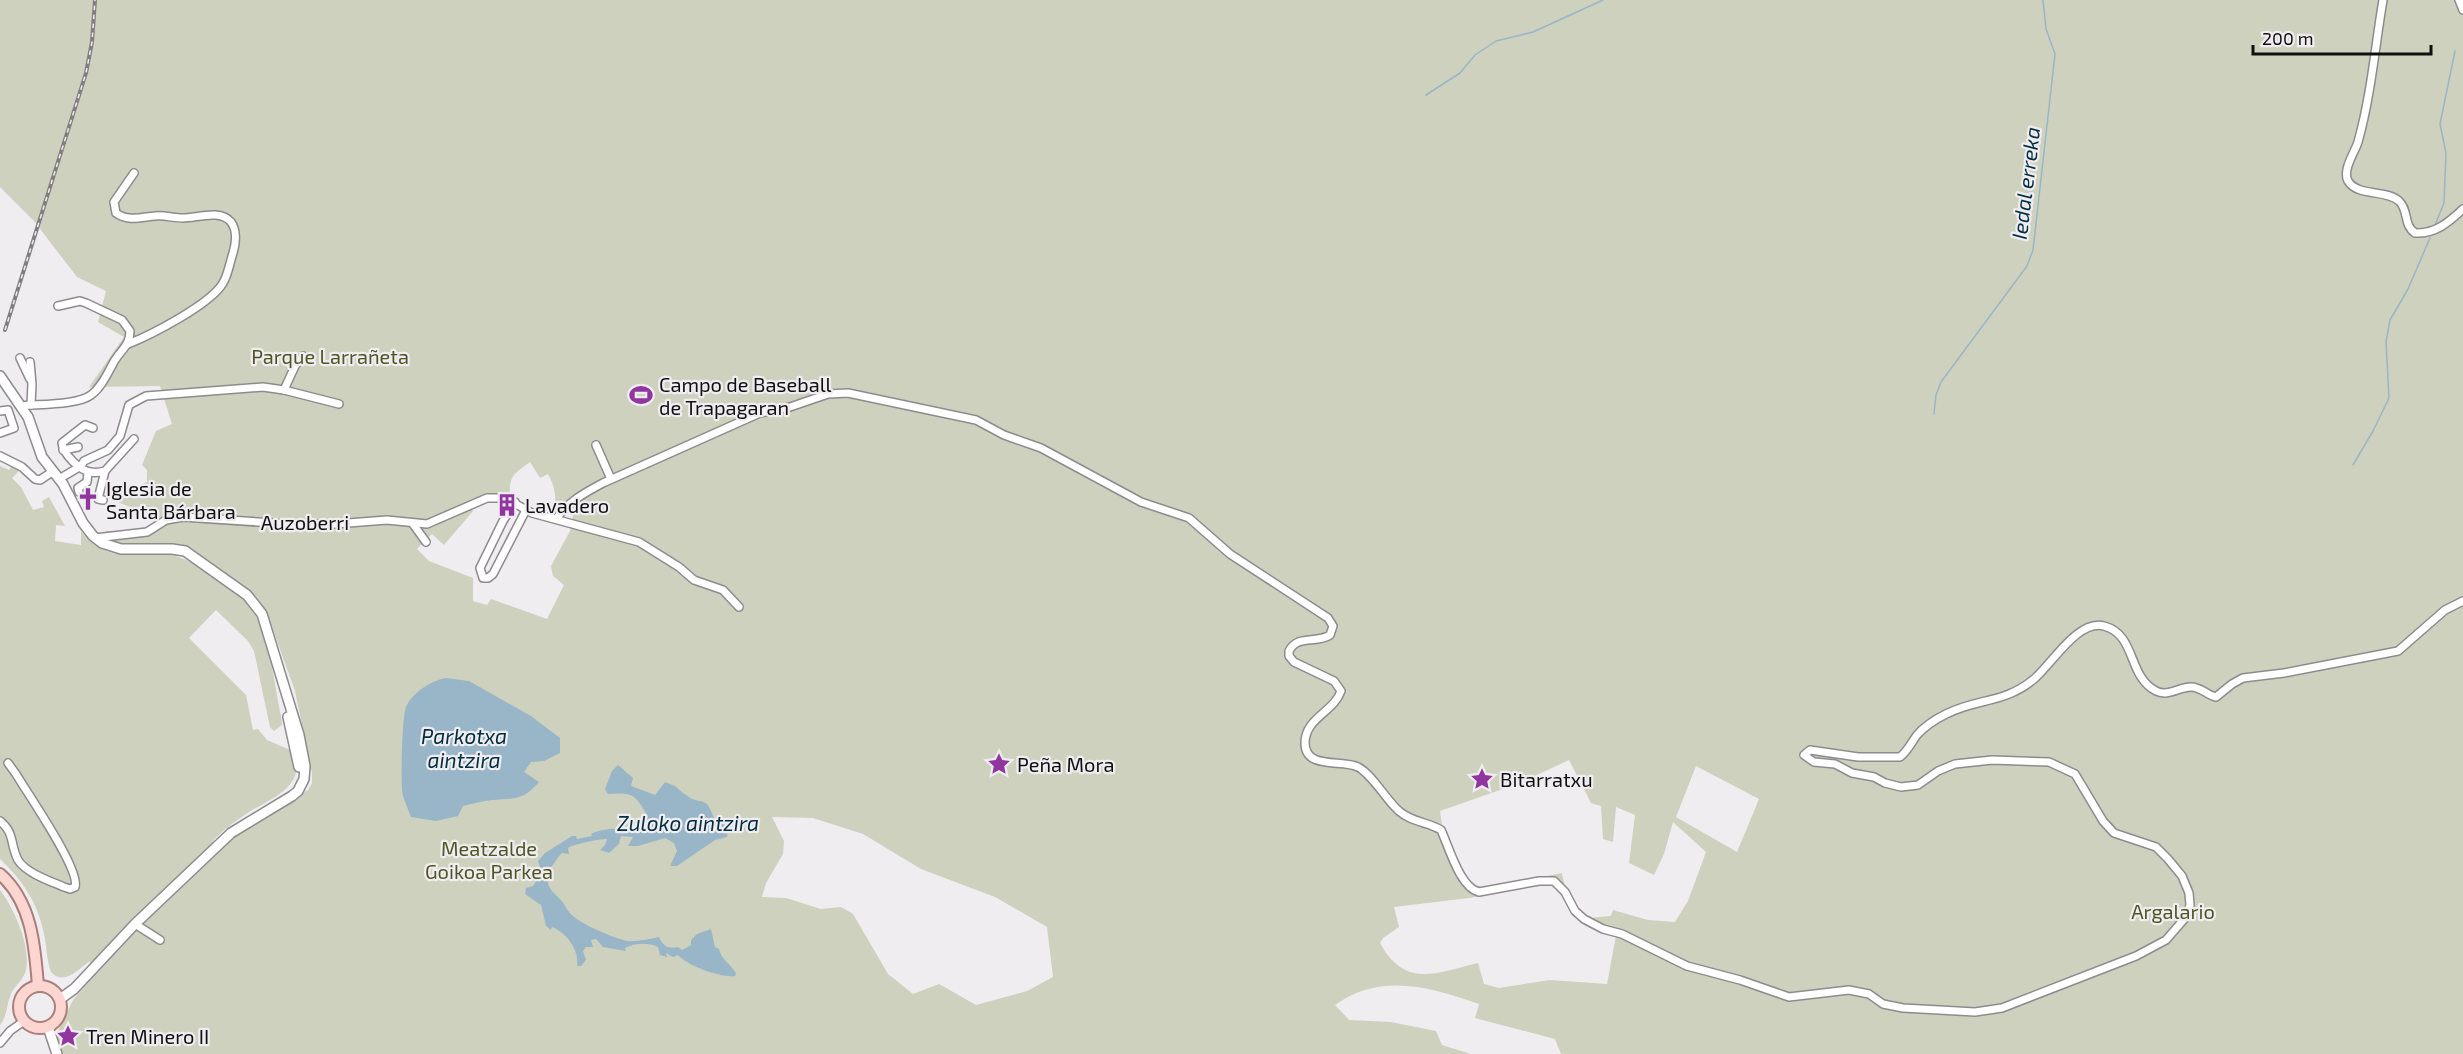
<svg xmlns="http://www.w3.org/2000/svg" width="2463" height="1054" viewBox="0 0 2463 1054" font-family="'Exo 2',sans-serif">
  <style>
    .green { fill: #cdd1bd; fill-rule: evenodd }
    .water { fill: #98b6c8 }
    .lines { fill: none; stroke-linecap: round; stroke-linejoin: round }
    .stream { stroke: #98b6c8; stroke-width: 1.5 }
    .street-casing { stroke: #8e8b8f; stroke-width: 10 }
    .secondary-casing { stroke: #8e8b8f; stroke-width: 12 }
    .primary-casing { stroke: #a97f7a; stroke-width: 14 }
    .street { stroke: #fff; stroke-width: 7 }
    .secondary { stroke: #fff; stroke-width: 9 }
    .primary { stroke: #fdd6d1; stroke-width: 10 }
    .rail-casing { stroke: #807e80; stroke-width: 4 }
    .rail { stroke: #f0edf1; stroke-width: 1.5; stroke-dasharray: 4.5; stroke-linecap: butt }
    .labels { text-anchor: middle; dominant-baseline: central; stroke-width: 4.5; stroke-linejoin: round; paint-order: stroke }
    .park-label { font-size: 20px; fill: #4f5523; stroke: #f0edf1 }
    .poi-label { font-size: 20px; fill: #111011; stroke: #f0edf1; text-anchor: start }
    .street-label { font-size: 20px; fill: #111011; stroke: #f0edf1 }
    .water-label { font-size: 21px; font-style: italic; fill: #022e42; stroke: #f0edf1 }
  </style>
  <rect width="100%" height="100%" fill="#f0edf1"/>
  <!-- green -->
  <g class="green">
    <path d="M0,0H2463V1054H1561L1555,1039L1475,1018L1479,1004C1431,987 1380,972 1335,1005L1349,1020L1391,1022L1436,1031L1442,1045L1471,1054H61L57,1034L59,1029L73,1000L91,979L90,961C79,968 64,987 51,972C46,959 47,944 43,930C37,901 21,879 0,859V466L9,470L12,466L19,471L12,478L21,487L33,510L44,507L42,501L49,497L65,526L56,525L55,541L81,545V531C104,562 127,553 160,553C179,554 195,564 210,574C223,584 239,593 249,606C270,631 274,684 281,716L282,725L274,731L270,727L254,651L248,641L216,610L189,638L246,695L253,730L258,729L267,740L290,750C312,783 271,799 249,812C236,821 222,830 212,842L226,843L249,825L308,790L312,783V773L295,691L267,613L257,599L189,549L119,545L103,538L106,531H141L157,523L153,516L115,501L121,484L133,488L147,482V470L142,465L156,431L172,424L160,386L89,387L124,337L98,322L106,291L77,277L34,221L0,187ZM530,462L540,478L548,474C555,487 558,499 552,513L565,503L574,510L570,531L551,566L553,576L564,585L547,619L491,599L487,605L473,601V578L429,561L417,549L432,534L444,545L473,511L468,502L491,494L510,496C509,475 514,474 530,462ZM1569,760L1591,803L1601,806L1603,839L1613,842L1616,807L1635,815L1629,863L1654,875L1664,854L1673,822L1706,852L1688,901L1675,922L1648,920L1613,910L1611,916L1588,918C1573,907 1565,892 1562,873L1480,889L1471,887L1442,825L1440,811L1520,783ZM1696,766L1759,799L1737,852L1676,817ZM772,817L813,818L863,834L921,869L995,897L1047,927L1053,977L1027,991L976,1005L939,984L913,994L888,974L853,914L841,907L821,909L786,898L762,897L766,883L783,854L784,841ZM1546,884C1564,888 1565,907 1577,919C1587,929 1602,933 1616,936L1607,984L1550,980L1499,988L1484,984L1478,963C1437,973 1405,989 1380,943L1383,938L1399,927L1394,907L1469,898Z"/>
    <path d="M0,890C14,908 31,946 26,970C24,980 14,986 11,994C6,1005 8,1015 0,1025Z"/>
  </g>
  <!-- water -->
  <g class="water">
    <path d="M446,678L469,681L531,716L560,738V753L544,761L531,762L524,772L539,782C523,801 514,798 492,800C482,801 472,804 463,806L458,816L436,821L411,817C408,808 403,799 402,790C401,776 402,717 406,707C412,693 432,680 446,678Z"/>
    <path d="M618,765L633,778L631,786L655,795L665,782C679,787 676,788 686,795C702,807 706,793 714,819L728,827L727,837L715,840L677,866H670L677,851L674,843L665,838L638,846H628L633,837L621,836L619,844L609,853L600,850L605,845L607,839C600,839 573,844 568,848L569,854L562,853C556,858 555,864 549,869C544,891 554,890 564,904C566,907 567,910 569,912C577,923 614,938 627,941C637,942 649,939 659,937C663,946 668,949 678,947L682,950L691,945V940L697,934L711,929L715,947L719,949C721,959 730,964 736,973L735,976C721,978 688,966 678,955L673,957L666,953L667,957L660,955L658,947C649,942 634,943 625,948L626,951L603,947L596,939L591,940L593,947H586L583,951L586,960L581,966H577C580,951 566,932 552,927L551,930L546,926L541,905L525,894L526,888L533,886L542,873L538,861L545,853L572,836H576L577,839L592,836L591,834C611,824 631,833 646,825L648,817C636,795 633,792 608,794L605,789L612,771Z"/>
  </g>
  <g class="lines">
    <!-- stream -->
    <g class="stream">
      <path d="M1426,95L1460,73L1475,55L1496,41L1533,32L1603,0"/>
      <path d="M2435,225L2444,203L2446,153L2440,124L2455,51"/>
      <path d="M1934,414L1936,395L1941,382L2027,266L2033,250L2055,54L2046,29L2043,0"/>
      <path d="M2353,465L2373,431L2389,398L2386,342L2390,320L2408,289L2430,238"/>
    </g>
    <!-- street casing -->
    <g class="street-casing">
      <g id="street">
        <path d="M2383,0C2375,47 2371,96 2358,142C2355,152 2342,170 2348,181C2358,197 2385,189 2399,201C2409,210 2403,225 2415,233C2435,234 2448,223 2463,209"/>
        <path d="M2459,0L2463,10"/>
        <path d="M128,344C151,335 211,304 223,283C228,275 230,262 233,253C236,243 237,230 231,222C220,209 197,218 183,218C174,218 164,215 155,216C142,217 128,222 116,213L114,202L134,173"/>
        <path d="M20,358L30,379"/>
        <path d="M30,362L32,384L31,405"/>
        <path d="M284,390L295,366L303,356"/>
        <path d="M21,406C39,404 78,405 91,395C102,387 108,372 115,360C122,349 130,345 130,331L122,320L86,303L80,301L58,306"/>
        <path d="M0,411L8,410L14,428L0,433"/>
        <path d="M93,428L85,425L62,443C63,454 80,471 91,472C95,473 101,472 105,471L134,439"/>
        <path d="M596,445L611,479"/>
        <path d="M63,450L78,447"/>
        <path d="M0,456L22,467L35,479L40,480L52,472"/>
        <path d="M59,479L81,466L84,461L108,450L120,436L129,405L146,396L263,387L284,390L339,404"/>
        <path d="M79,492L78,488L87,482L88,472"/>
        <path d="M103,500L98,499L105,471"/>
        <path d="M515,502L503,521L480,568L483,578H488L493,574L526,510"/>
        <path d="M556,519C568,502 584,493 603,483L760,413L790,407L828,394L848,393L976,420L1004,435L1041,448L1141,502L1189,518L1230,554L1328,618L1333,626L1330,635C1316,644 1298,634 1289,651V656L1294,662L1334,681L1341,691C1334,712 1305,718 1305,743C1305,770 1342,759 1358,767C1373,775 1386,800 1399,811C1411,822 1428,822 1441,830C1449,847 1460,888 1479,892L1539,881H1554L1565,892L1575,911L1584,919L1603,929L1622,934L1687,966L1740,980L1789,997L1849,990L1869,994L1883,1004L1903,1008L1975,1012L2002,1008L2136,956L2166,940L2186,917L2190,905L2189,893L2182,876L2168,859L2156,847L2114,833L2103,821L2075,774L2049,762L1992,760L1955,764L1938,771L1918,785L1901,787L1885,783L1874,777L1852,773L1835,764L1814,762L1804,755L1810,750L1858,757H1900C1908,751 1911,743 1917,735C1924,727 1936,719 1946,714C1977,698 2004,704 2034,679C2052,664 2078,619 2104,626C2137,635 2127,676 2156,691C2168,697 2179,687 2191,687C2201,687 2207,695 2216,697L2232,684L2243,678L2284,673L2398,651L2445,610L2463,601"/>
        <path d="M413,524L426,542"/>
        <path d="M95,538L147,532L166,520L183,517L288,524H335L387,520L427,524L487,498H505L532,513L639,542L679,567L694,580L723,590L739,607"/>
        <path d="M0,821C15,833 10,845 18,860C26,873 50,881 64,887L70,889L75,887C81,870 27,793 16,774L8,763"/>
        <path d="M135,924L160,940"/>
        <path d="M0,1043L10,1031L24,1021"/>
      </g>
    </g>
    <!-- secondary casing -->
    <g class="secondary-casing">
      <g id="secondary">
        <path d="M0,376L28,417L42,457L63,484L83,523L93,536L102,543L121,549H172L185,551L247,595L262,614L299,735L305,766L304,779L298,791L292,796L231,833L135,924L74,989L60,999"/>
        <path d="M288,717L299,767"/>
        <path d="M48,1027L57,1054"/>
      </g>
    </g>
    <!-- primary casing -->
    <g class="primary-casing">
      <g id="primary">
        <path d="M0,874C32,902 35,947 38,986"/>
        <circle cx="40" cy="1007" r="21"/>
      </g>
    </g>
    <!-- street -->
    <use href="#street" class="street"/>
    <!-- secondary -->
    <use href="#secondary" class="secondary"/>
    <!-- primary -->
    <use href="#primary" class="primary"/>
    <!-- rail casing -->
    <g class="rail-casing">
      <path id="rail" d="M5,330L86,73L92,42L95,0"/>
    </g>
    <!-- rail -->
    <use href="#rail" class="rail"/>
  </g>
  <!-- icons -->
  <defs>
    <g id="stadium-bare" transform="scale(1.8)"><path d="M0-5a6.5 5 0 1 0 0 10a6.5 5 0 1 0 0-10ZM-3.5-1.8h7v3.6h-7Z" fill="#9136a1" stroke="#f0edf1" stroke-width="2.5" paint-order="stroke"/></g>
    <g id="church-bare" transform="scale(1.8)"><path d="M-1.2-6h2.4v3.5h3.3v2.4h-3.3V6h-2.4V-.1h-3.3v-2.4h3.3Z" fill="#9136a1" stroke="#f0edf1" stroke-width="2.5" paint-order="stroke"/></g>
    <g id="building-bare" transform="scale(1.8)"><path d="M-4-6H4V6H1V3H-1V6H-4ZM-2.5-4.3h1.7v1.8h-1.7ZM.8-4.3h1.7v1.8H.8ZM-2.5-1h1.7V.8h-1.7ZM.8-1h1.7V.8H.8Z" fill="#9136a1" stroke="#f0edf1" stroke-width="2.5" paint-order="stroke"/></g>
    <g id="sight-bare" transform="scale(1.8)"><path d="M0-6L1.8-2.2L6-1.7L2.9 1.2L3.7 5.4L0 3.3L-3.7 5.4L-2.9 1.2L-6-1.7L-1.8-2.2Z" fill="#9136a1" stroke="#f0edf1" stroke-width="2.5" paint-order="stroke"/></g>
  </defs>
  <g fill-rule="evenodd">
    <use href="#stadium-bare" x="641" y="395"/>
    <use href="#church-bare" x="88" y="499"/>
    <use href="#building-bare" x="507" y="505"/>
    <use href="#sight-bare" x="999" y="764"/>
    <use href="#sight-bare" x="1482" y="779"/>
    <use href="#sight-bare" x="68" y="1036"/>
  </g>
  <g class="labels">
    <!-- park labels -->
    <g class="park-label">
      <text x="330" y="356">Parque Larrañeta</text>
      <text x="489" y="848">Meatzalde<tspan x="489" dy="23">Goikoa Parkea</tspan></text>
      <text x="2173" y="911">Argalario</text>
    </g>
    <!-- poi labels -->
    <g class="poi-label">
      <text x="659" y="384">Campo de Baseball<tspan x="659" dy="23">de Trapagaran</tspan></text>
      <text x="106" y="488">Iglesia de<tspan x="106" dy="23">Santa Bárbara</tspan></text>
      <text x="525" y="505">Lavadero</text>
      <text x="1017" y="764">Peña Mora</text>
      <text x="1500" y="779">Bitarratxu</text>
      <text x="86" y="1036">Tren Minero II</text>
    </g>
    <!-- street labels -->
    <g class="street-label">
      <text x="305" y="522">Auzoberri</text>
    </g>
    <!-- water labels -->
    <g class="water-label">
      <text transform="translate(2025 183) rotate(-83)">Iedal erreka</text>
      <text x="464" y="735">Parkotxa<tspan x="464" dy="24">aintzira</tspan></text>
      <text x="688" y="822">Zuloko aintzira</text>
    </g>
  </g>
  <!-- scale -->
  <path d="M2253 45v9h178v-9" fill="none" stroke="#111011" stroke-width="3"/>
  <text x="2262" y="45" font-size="18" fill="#111011" stroke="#f0edf1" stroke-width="4.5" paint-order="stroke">200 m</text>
</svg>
